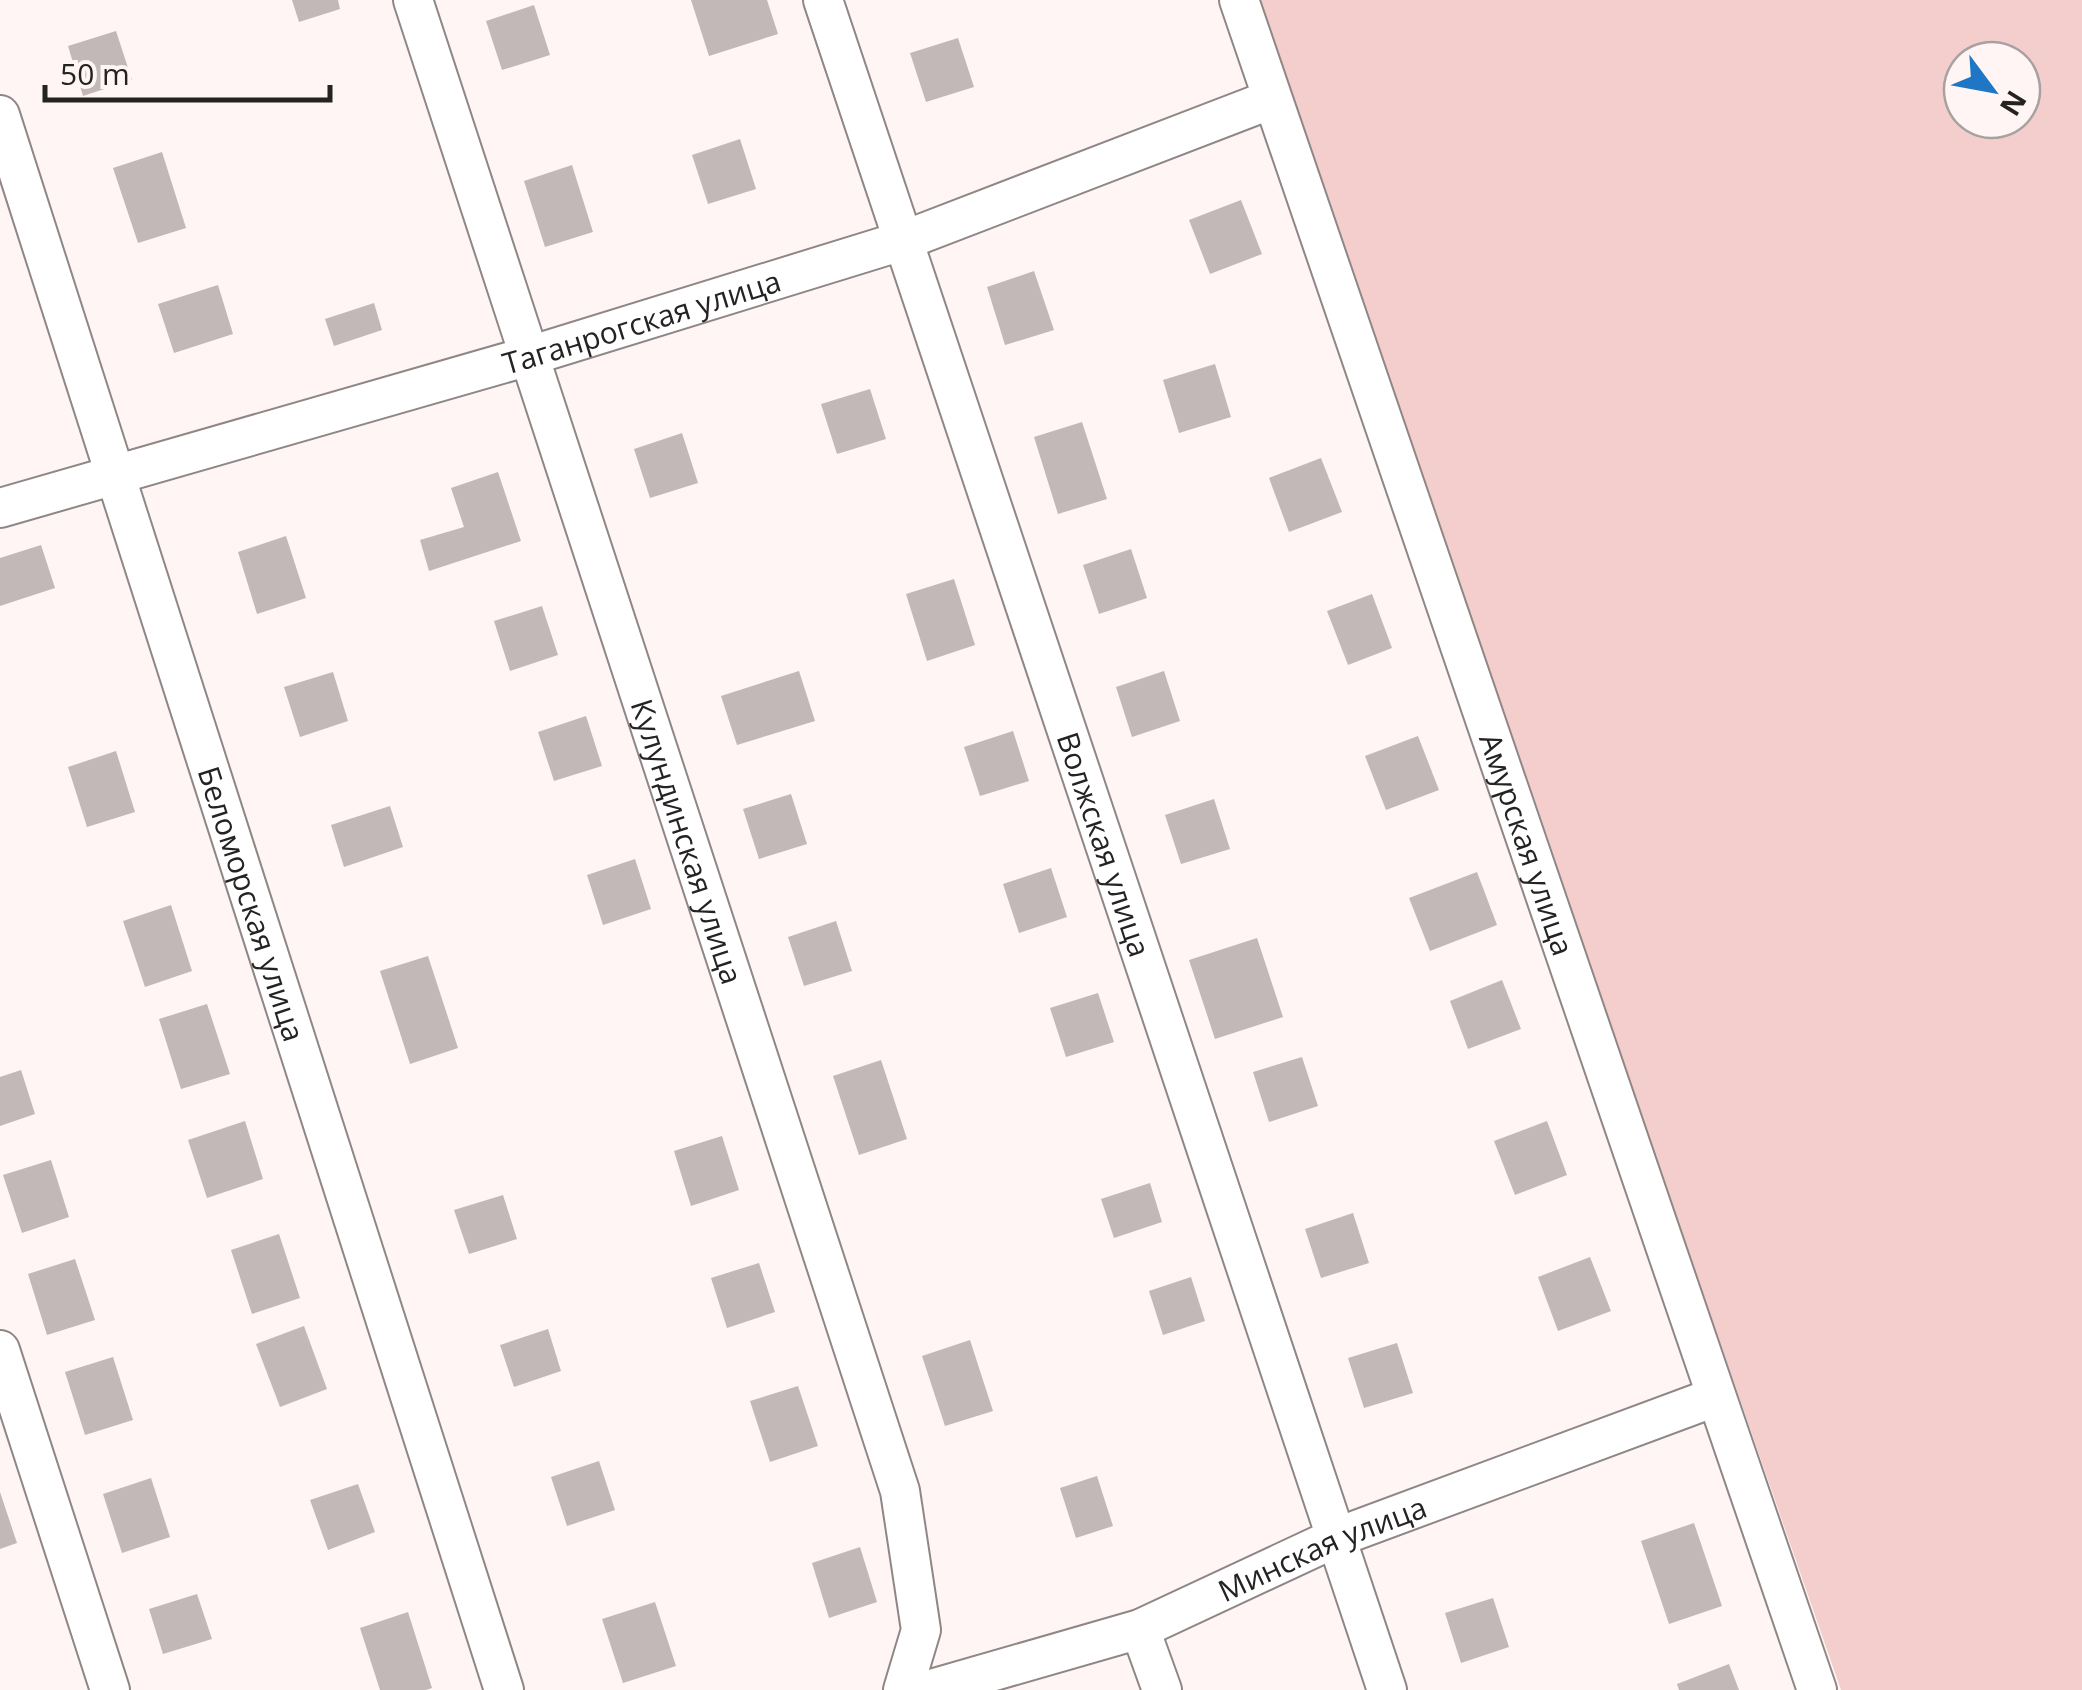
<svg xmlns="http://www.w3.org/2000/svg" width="2082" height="1690" viewBox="0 0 2082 1690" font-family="'Open Sans',sans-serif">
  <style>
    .green { fill: #f4cecc; fill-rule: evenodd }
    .building { fill: #c1b8b7 }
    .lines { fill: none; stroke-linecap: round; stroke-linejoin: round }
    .minor-casing { stroke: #8f8786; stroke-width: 42 }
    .minor { stroke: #fff; stroke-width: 38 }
    .labels { text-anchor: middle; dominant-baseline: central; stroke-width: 10; stroke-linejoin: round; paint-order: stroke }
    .street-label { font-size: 30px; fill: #252222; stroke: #fff5f5 }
  </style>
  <rect width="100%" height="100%" fill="#fff5f5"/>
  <!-- green -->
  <path class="green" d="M1257,0H2082V1690H1841L1285,91ZM1962,60H2022V120H1962Z"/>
  <!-- building -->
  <g class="building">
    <path d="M292,0H338L340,9L299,22Z"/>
    <path d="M691,0H767L778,34L709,56Z"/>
    <path d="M534,5L550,55L502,70L486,21Z"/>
    <path d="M116,31L132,80L83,96L68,46Z"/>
    <path d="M958,38L974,87L926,102L910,53Z"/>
    <path d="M740,139L756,189L708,204L692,155Z"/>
    <path d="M162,152L186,228L138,243L113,168Z"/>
    <path d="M572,165L593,232L545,247L524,181Z"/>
    <path d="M1241,200L1262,254L1210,274L1189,220Z"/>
    <path d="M1034,271L1054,330L1005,345L987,287Z"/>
    <path d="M218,285L233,334L174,353L158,304Z"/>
    <path d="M374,303L382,330L334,346L325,319Z"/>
    <path d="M1215,364L1231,417L1179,433L1163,380Z"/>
    <path d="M870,389L886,439L837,454L821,404Z"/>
    <path d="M1082,422L1107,499L1058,514L1034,437Z"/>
    <path d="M682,433L698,483L650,498L634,449Z"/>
    <path d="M1321,458L1342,512L1289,532L1269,478Z"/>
    <path d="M498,472L521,541L429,571L420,540L464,527L451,488Z"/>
    <path d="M286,536L306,598L257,614L238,552Z"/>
    <path d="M41,545L55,588L0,606V558Z"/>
    <path d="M1131,549L1147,598L1099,614L1083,565Z"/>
    <path d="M954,579L975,645L927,661L906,594Z"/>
    <path d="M1372,594L1392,648L1348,665L1327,611Z"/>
    <path d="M542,606L558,655L510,671L494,621Z"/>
    <path d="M799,671L815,721L737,745L721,696Z"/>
    <path d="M1164,671L1180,721L1132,737L1116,687Z"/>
    <path d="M333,672L348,721L300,737L284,687Z"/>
    <path d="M586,716L602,766L554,781L538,732Z"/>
    <path d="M1013,731L1029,781L980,796L964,747Z"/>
    <path d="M1418,736L1439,790L1386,810L1365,756Z"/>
    <path d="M116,751L135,812L87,827L68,767Z"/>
    <path d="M791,794L807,844L759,859L743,809Z"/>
    <path d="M1214,799L1230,849L1181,864L1165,815Z"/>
    <path d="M390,806L403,847L344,867L331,825Z"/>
    <path d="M635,859L651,909L603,925L587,875Z"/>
    <path d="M1051,868L1067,917L1019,933L1003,884Z"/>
    <path d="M1477,872L1497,925L1430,951L1409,898Z"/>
    <path d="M171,905L192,971L145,987L123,921Z"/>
    <path d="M836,921L852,971L804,986L788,937Z"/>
    <path d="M1257,938L1283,1017L1215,1039L1189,960Z"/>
    <path d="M428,956L458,1048L410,1064L380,971Z"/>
    <path d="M1502,980L1521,1029L1468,1049L1450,1001Z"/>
    <path d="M1098,993L1114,1042L1066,1057L1050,1008Z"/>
    <path d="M207,1004L230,1074L181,1089L159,1019Z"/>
    <path d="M1302,1057L1318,1106L1269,1122L1253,1072Z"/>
    <path d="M881,1060L907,1139L859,1155L833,1076Z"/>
    <path d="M21,1070L35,1114L0,1126V1077Z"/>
    <path d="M245,1121L263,1179L207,1198L188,1140Z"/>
    <path d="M1547,1121L1567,1175L1515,1195L1494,1141Z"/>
    <path d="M722,1136L739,1190L691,1206L674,1151Z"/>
    <path d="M51,1160L69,1217L22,1233L3,1175Z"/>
    <path d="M1150,1183L1162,1222L1114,1238L1101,1199Z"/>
    <path d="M503,1195L517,1239L469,1254L454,1210Z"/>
    <path d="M1353,1213L1369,1263L1321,1278L1305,1229Z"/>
    <path d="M279,1234L300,1298L252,1314L231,1250Z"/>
    <path d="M1590,1257L1611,1311L1558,1331L1538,1277Z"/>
    <path d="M75,1259L95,1320L47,1335L28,1274Z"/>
    <path d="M759,1263L775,1312L727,1328L711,1278Z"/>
    <path d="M1191,1277L1205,1321L1163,1335L1149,1291Z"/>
    <path d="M304,1326L327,1389L280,1407L256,1344Z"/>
    <path d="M548,1329L561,1371L514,1387L500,1345Z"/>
    <path d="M970,1340L993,1411L945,1426L922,1356Z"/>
    <path d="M1397,1343L1413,1393L1364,1408L1348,1358Z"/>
    <path d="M113,1357L133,1420L85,1435L65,1372Z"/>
    <path d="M798,1386L818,1446L770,1462L750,1401Z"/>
    <path d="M599,1461L615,1510L567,1526L551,1477Z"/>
    <path d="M1097,1476L1113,1526L1076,1538L1060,1488Z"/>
    <path d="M151,1478L170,1537L122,1553L103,1494Z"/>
    <path d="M358,1484L375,1532L328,1550L310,1500Z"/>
    <path d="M0,1492L17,1543L0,1549Z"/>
    <path d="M1694,1523L1722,1606L1669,1624L1641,1541Z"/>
    <path d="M860,1547L877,1602L829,1618L812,1563Z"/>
    <path d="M197,1594L212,1639L163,1654L149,1609Z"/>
    <path d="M1493,1598L1509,1647L1461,1663L1445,1613Z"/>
    <path d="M655,1602L676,1666L623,1683L602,1619Z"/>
    <path d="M408,1612L432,1688L426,1690H380L360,1628Z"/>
    <path d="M1729,1664L1739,1690H1679L1677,1684Z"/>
  </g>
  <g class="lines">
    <!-- minor casing -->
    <g class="minor-casing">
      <g id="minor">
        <path id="s1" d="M413,0L900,1491L921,1630L903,1690"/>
        <path id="s2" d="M823,0L1387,1690"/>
        <path id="s3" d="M1239,0L1817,1690"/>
        <path id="s4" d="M0,115L504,1690"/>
        <path id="s5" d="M0,508L529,356L905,240L1272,99"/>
        <path d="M0,1350L110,1690"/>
        <path d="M1140,1629L1162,1690"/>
        <path id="s6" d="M928,1690L1140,1629L1335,1538L1715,1397"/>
      </g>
    </g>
    <!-- minor -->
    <use href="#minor" class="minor"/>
  </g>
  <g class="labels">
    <!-- street labels -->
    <g class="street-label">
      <text stroke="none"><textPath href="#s5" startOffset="668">Таганрогская улица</textPath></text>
      <text stroke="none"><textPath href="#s1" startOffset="885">Кулундинская улица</textPath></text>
      <text stroke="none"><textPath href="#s2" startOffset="890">Волжская улица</textPath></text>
      <text stroke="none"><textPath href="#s3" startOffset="892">Амурская улица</textPath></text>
      <text stroke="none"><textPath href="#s4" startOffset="828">Беломорская улица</textPath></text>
      <text stroke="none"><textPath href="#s6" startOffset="420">Минская улица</textPath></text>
    </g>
  </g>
  <!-- north arrow -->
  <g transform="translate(1992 90) rotate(122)"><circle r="48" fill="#fff5f5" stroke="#a8a1a1" stroke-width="2.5"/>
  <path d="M0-8L18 38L0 25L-18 38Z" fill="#1e76c4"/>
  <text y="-15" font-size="28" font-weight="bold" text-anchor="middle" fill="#252222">N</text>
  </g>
  <!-- scale -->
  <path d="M45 85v15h285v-15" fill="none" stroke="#252222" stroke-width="5"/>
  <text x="60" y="85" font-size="30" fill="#252222" stroke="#fff5f5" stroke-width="8" paint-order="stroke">50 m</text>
</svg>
